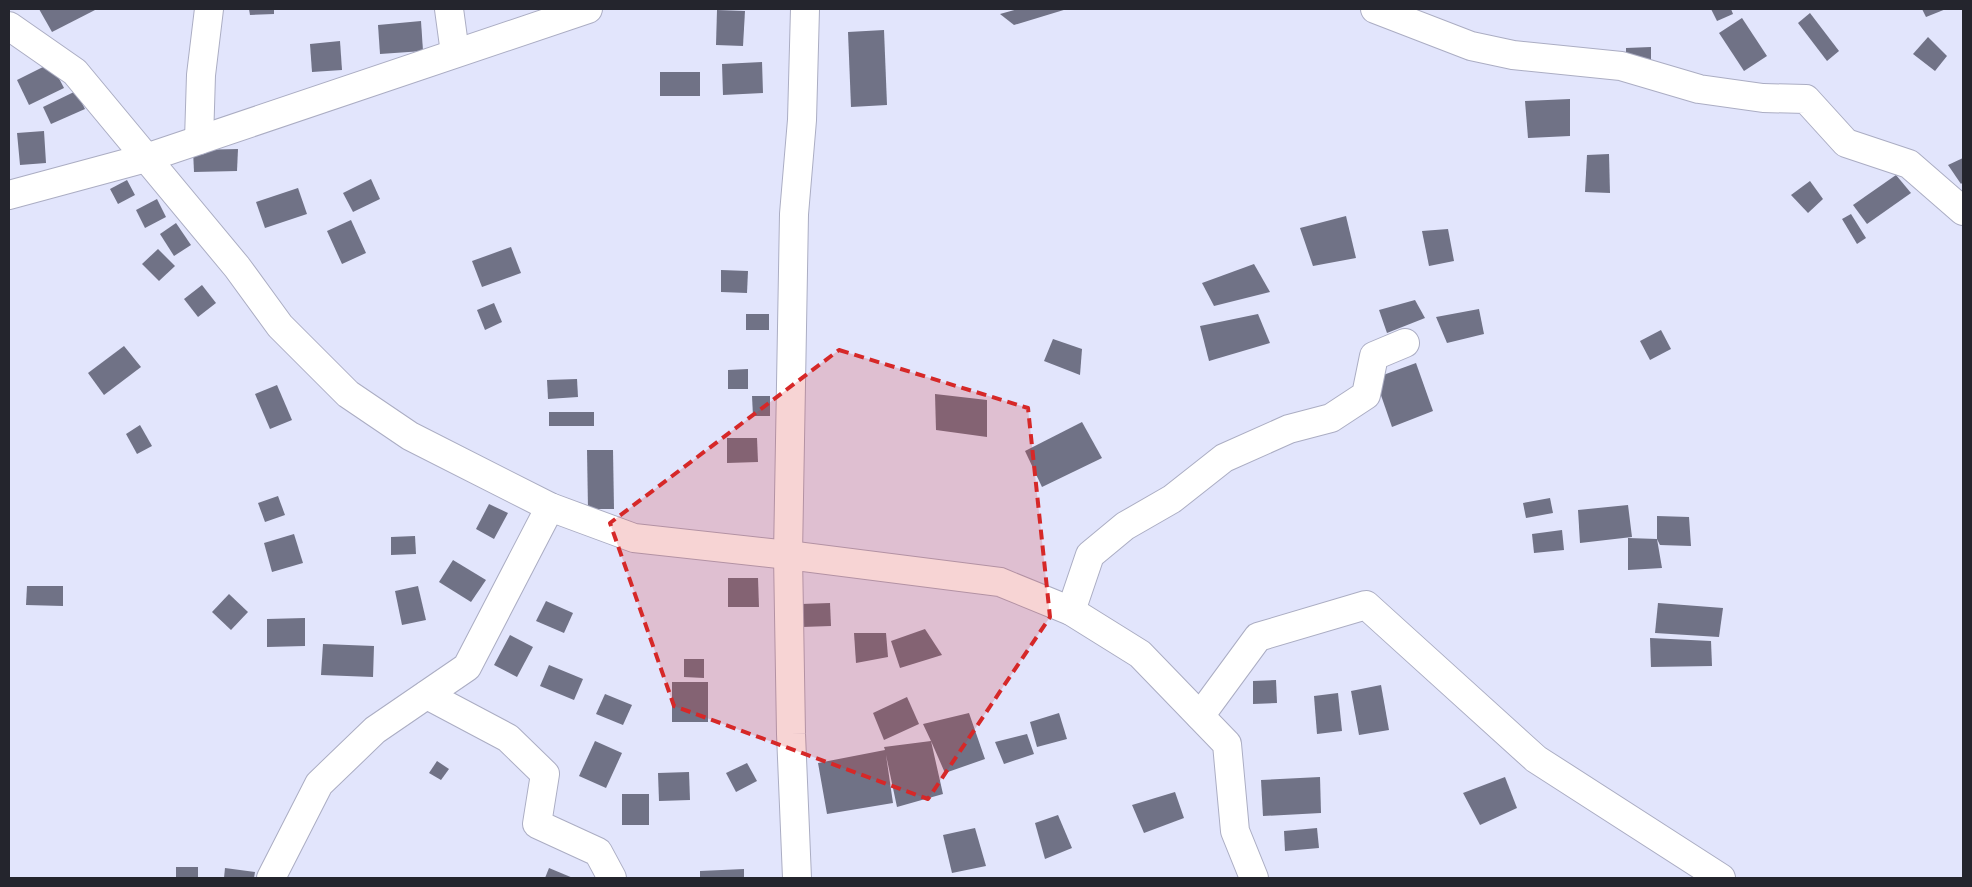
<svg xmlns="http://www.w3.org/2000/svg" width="1972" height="887" viewBox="0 0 1972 887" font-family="'Source Sans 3',sans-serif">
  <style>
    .building { fill: #707286 }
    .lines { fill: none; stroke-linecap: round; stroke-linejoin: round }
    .minor-casing { stroke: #abadc3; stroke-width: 30 }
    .minor { stroke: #fff; stroke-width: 28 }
    .marked { fill: #d62828; fill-opacity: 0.2; stroke: #d62828; stroke-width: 4; stroke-dasharray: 10 6; stroke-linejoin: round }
  </style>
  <rect width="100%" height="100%" fill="#e2e5fc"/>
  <!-- building -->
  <g class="building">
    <path d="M39,9H97L52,32Z"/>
    <path d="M249,9H274V14L250,15Z"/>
    <path d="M1018,9H1067L1014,25L1000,14Z"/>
    <path d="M1711,9H1731L1733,14L1717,21Z"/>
    <path d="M1922,9H1946L1926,17Z"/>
    <path d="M717,10L745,11L743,46L716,45Z"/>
    <path d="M1810,13L1839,51L1827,61L1798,23Z"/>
    <path d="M1742,18L1767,56L1744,71L1719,33Z"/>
    <path d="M421,21L423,51L380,54L378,25Z"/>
    <path d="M884,30L887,105L851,107L848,32Z"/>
    <path d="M1928,37L1947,56L1935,71L1913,54Z"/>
    <path d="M340,41L342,70L312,72L310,44Z"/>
    <path d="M1651,47V60H1626V48Z"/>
    <path d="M762,62L763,93L723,95L722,64Z"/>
    <path d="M51,63L64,88L29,105L17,80Z"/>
    <rect x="660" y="72" width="40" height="24"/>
    <path d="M76,91L85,109L51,124L43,107Z"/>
    <path d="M1570,99V136L1528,138L1525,101Z"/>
    <path d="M44,131L46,163L20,165L17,133Z"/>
    <path d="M238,149L237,171L194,172L193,150Z"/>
    <path d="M1609,154L1610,193L1585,192L1587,155Z"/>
    <path d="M1963,158V182L1961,184L1948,165Z"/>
    <path d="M1896,175L1911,193L1867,224L1853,205Z"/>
    <path d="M371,179L380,199L353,212L343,193Z"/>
    <path d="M127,180L135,195L118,204L110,189Z"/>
    <path d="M1810,181L1823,199L1808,213L1791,195Z"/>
    <path d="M298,188L307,214L265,228L256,202Z"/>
    <path d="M157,199L166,217L145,228L136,210Z"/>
    <path d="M1851,214L1866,238L1857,244L1842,219Z"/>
    <path d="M1346,216L1356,258L1313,266L1300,228Z"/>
    <path d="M351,220L366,253L342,264L327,231Z"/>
    <path d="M176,223L191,245L174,256L160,234Z"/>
    <path d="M1448,229L1454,261L1429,266L1422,231Z"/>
    <path d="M511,247L521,273L482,287L472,261Z"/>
    <path d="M158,249L175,266L159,281L142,264Z"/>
    <path d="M1254,264L1270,292L1214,306L1202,283Z"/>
    <path d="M721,270L748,271L747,293L721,292Z"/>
    <path d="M202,285L216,303L198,317L184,299Z"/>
    <path d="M1415,300L1425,318L1387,333L1379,310Z"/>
    <path d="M494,303L502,322L485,330L477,310Z"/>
    <path d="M1479,309L1484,334L1447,343L1436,317Z"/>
    <rect x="746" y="314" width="23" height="16"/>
    <path d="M1258,314L1270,343L1209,361L1200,326Z"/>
    <path d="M1661,330L1671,349L1650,360L1640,341Z"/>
    <path d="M1053,339L1082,349L1080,375L1044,361Z"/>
    <path d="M124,346L141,367L104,395L88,373Z"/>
    <path d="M1416,363L1433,411L1392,427L1375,378Z"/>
    <path d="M748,369V389H728V370Z"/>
    <path d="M577,379L578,397L548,399L547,380Z"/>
    <path d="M277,385L292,420L270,429L255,394Z"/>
    <path d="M935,394L987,400V437L936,430Z"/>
    <path d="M752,396H770V416H753Z"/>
    <rect x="549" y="412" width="45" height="14"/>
    <path d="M1082,422L1102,458L1042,487L1025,451Z"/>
    <path d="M140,425L152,446L137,454L126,434Z"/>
    <path d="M727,438H757L758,462L727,463Z"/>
    <path d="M587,450H613L614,509H588Z"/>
    <path d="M278,496L285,515L265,522L258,503Z"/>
    <path d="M1550,498L1553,513L1526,518L1523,503Z"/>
    <path d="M489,504L508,513L494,539L476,529Z"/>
    <path d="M1628,505L1632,537L1580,543L1578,510Z"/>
    <path d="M1657,516L1689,517L1691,546L1660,545L1657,539L1662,568L1628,570V538L1657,539Z"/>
    <path d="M1562,530L1564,550L1534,553L1532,534Z"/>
    <path d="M294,534L303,563L272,572L264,543Z"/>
    <path d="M415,536L416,554L391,555V537Z"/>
    <path d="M453,560L486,580L471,602L439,582Z"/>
    <path d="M728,578H758L759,607H728Z"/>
    <path d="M27,586H63V606L26,605Z"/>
    <path d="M418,586L426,620L402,625L395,591Z"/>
    <path d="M229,594L248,612L231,630L212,612Z"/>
    <path d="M546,601L573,613L564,633L536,621Z"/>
    <path d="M830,603L831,626L802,627L801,604Z"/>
    <path d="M1658,603L1723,608L1719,637L1655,633Z"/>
    <path d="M305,618V646L267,647V619Z"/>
    <path d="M925,629L942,655L900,668L891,641Z"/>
    <path d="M854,633H886L888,657L856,663Z"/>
    <path d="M510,635L533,647L517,677L494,665Z"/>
    <path d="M1650,638L1711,641L1712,666L1651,667Z"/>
    <path d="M323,644L374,646L373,677L321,675Z"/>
    <path d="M684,659H704V678L684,677Z"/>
    <path d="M549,665L583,679L574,700L540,686Z"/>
    <path d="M1276,680L1277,703L1253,704V681Z"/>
    <rect x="672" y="682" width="36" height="40"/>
    <path d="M1381,685L1389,730L1359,735L1351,691Z"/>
    <path d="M1338,693L1342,731L1317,734L1314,696Z"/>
    <path d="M605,694L632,705L623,725L596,714Z"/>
    <path d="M907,697L919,724L884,740L873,713Z"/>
    <path d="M969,713L985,759L945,773L931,741L943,794L897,807L886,755L893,803L827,814L818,763L885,750L884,747L931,741L923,724Z"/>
    <path d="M1059,713L1067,739L1037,747L1030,722Z"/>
    <path d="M1027,734L1034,754L1004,764L995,742Z"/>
    <path d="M595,741L622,753L606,788L579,776Z"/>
    <path d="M437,761L449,769L441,780L429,773Z"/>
    <path d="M747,763L757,781L736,792L726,773Z"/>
    <path d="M689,772L690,800L659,801L658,773Z"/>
    <path d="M1320,777L1321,813L1263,816L1261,780Z"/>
    <path d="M1505,777L1517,808L1480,825L1463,793Z"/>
    <path d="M1175,792L1184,818L1144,833L1132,805Z"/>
    <rect x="622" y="794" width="27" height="31"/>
    <path d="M1058,815L1072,848L1045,859L1035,823Z"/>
    <path d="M975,828L986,866L952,873L943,835Z"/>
    <path d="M1317,828L1319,848L1285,851L1284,831Z"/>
    <rect x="176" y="867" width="22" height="11"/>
    <path d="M225,868L255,872L254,878H224Z"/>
    <path d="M549,868L573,878H545Z"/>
    <path d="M744,869V878H700V871Z"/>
  </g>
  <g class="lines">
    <!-- minor casing -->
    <g class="minor-casing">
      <g id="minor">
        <path d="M449,9L455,53"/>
        <path d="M1375,9L1471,46L1513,55L1621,66L1699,89L1763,98L1806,99L1846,143L1909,164L1963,211"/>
        <path d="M9,26L75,72L237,267L280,326L348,394L410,436L550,507L634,538L788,555L1000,582L1071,611L1140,654L1227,744L1235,831L1254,878"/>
        <path d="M199,140L201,75L209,9"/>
        <path d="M9,195L146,158L588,9"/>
        <path d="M1071,611L1090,555L1125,526L1172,499L1224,458L1289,429L1331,418L1366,395L1374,356L1405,343"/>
        <path d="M427,695L508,738L545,774L537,824L598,852L612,878"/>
        <path d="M1200,716L1258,637L1366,605L1536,759L1721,878"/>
        <path d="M271,878L319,784L375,730L467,667L550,507"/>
        <path d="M797,878L791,734L788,555L794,214L802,120L805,9"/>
      </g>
    </g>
    <!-- minor -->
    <use href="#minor" class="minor"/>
  </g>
  <!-- marked area -->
  <path class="marked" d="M839,350L1028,408L1050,617L928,799L674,706L610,523Z"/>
  <!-- border -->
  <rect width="1972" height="887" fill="none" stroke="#24252d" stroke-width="20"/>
</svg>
